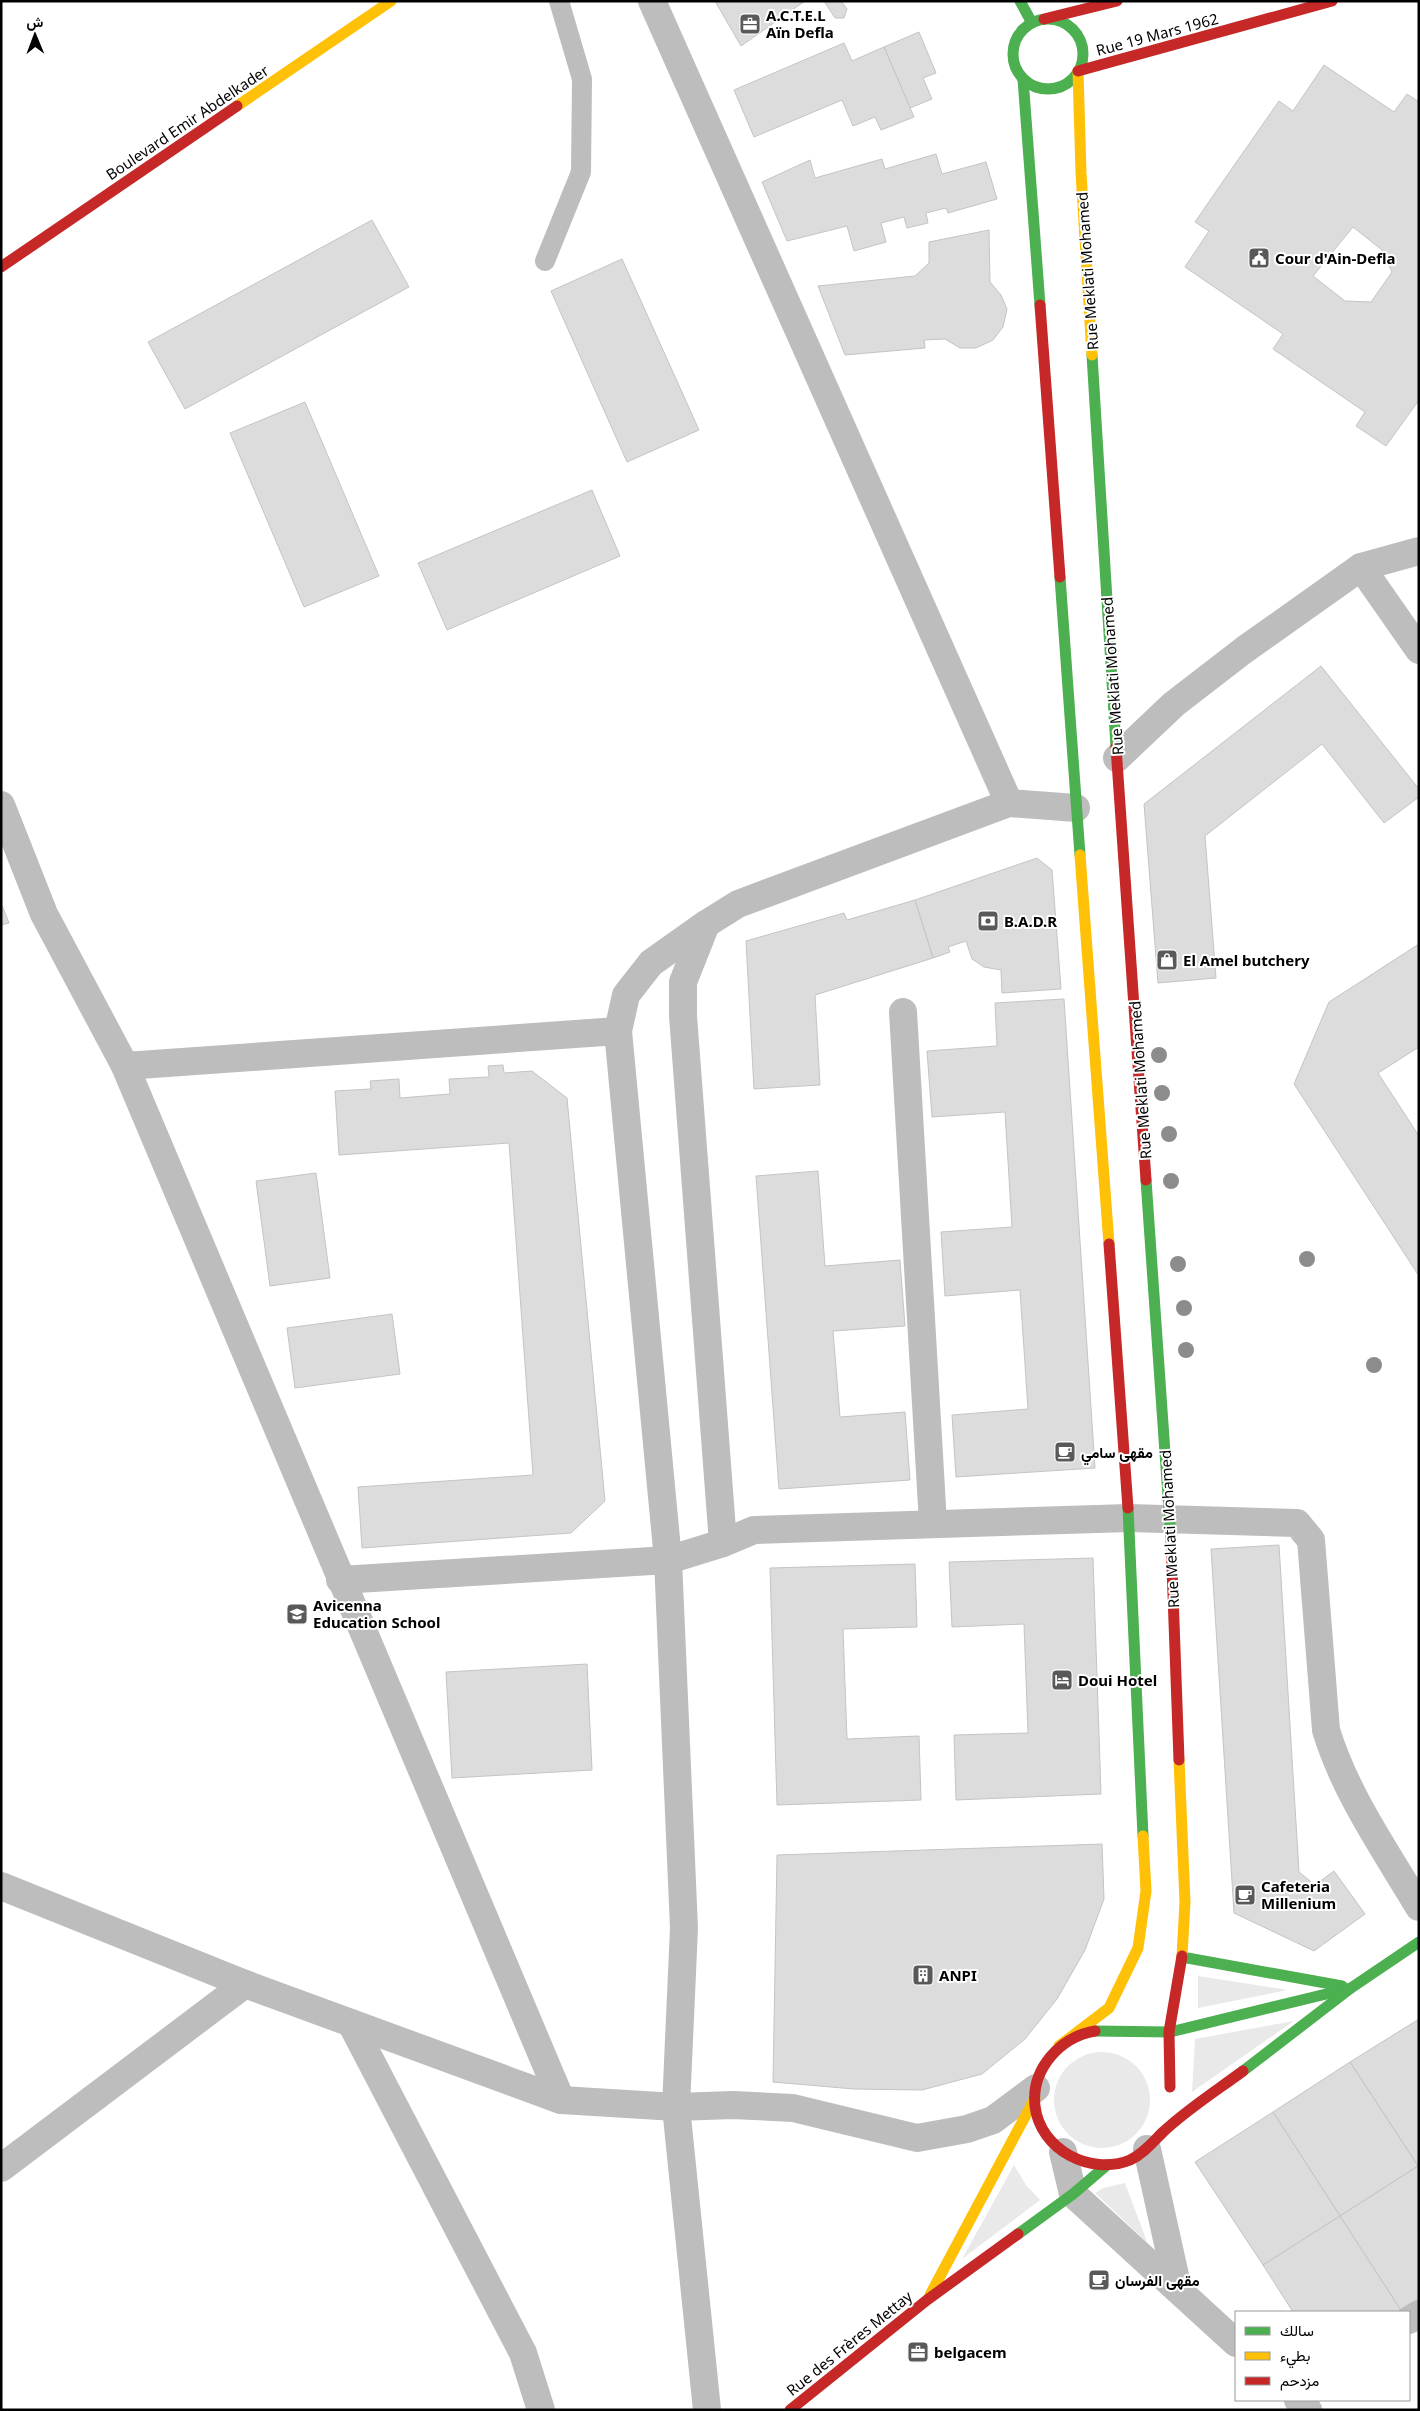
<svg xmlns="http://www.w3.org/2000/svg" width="1420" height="2411" viewBox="0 0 1420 2411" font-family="'Noto Sans',Vazirmatn,sans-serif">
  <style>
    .green { fill: #e9e9e9 }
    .building { fill: #dcdcdc; stroke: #c4c4c4; fill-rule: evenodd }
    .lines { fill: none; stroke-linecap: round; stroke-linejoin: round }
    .lane { stroke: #bdbdbd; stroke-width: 20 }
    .street { stroke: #bdbdbd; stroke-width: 28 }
    .fast { stroke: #4caf50; stroke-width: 11 }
    .slow { stroke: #ffc107; stroke-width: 11 }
    .jam { stroke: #c62828; stroke-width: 11 }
    .tree { fill: #8c8c8c }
    .labels { text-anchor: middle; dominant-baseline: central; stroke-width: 4; stroke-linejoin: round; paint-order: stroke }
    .poi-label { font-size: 15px; font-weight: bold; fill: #000; stroke: #fff; text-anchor: start }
    .street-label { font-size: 15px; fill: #000; stroke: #fff }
  </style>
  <rect width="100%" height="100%" fill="#fff"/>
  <!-- green -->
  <g class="green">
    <path d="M1198,1976L1288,1990L1198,2008Z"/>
    <path d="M1294,2021L1192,2092L1195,2039Z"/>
    <circle cx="1102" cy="2100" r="48"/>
    <path d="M1014,2165L1026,2185L1040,2200L962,2259Z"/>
    <path d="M1125,2183L1147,2242L1095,2193L1103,2188Z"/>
  </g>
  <!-- building -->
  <g class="building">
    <path d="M715,1H805L741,46Z"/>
    <path d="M824,1H841L847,9L844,18H835Z"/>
    <path d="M919,32L936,73L923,78L932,99L910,108L884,47Z"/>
    <path d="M844,43L852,61L884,47L914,117L881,130L875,117L853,126L842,100L754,137L734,90Z"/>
    <path d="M1324,65L1394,112L1407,94L1419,102V400L1386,446L1356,426L1365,412L1273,349L1283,334L1185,267L1209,231L1195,222L1226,177L1279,101L1293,111ZM1353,227L1382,250L1392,272L1371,302L1345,301L1313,276Z"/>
    <path d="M936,154L942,174L986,162L997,199L948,213L946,208L926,213L928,223L907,228L904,217L881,223L886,242L854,251L847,226L787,241L762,182L810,160L815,178L882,159L885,169Z"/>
    <path d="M372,220L409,287L185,409L148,342Z"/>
    <path d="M989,230L990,282L1001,295L1007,309L1003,327L993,340L976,348H960L945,339L924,340L925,348L845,355L818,286L915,276L929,263V242Z"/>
    <path d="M622,259L699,430L627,462L551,291Z"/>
    <path d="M305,402L379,576L304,607L230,433Z"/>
    <path d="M592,490L620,556L447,630L418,563Z"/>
    <path d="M1321,666L1419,789V797L1384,823L1322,744L1205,836L1216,978L1158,983L1144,804Z"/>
    <path d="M1037,858L1052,870L1061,989L1002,993L1001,970L984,967L972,959L966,941L948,947L950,952L933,958L915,900Z"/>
    <path d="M915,900L933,958L815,995L820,1085L754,1089L746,941L844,913L847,920Z"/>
    <path d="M1,903L9,923L1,925Z"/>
    <path d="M1419,944V1047L1378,1073L1419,1136V1276L1294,1084L1329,1002Z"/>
    <path d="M1064,999L1095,1468L956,1477L952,1415L1028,1409L1020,1290L945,1296L941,1232L1012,1227L1005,1112L932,1117L927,1051L997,1046L995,1003Z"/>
    <path d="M503,1065L504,1073L532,1071L567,1098L605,1501L571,1533L362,1548L358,1487L533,1475L509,1143L339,1155L335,1091L371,1089L370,1081L399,1079L400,1098L450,1094L449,1079L489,1077L488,1066Z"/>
    <path d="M818,1171L825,1266L900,1260L905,1326L833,1331L840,1417L905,1412L910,1480L779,1489L756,1176Z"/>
    <path d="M316,1173L330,1278L270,1286L256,1181Z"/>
    <path d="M392,1314L400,1374L295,1388L287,1328Z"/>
    <path d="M1279,1545L1299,1872L1315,1885L1334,1871L1365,1914L1314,1951L1234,1913L1211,1549Z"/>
    <path d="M1093,1558L1101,1794L956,1800L954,1735L1028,1733L1024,1624L952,1627L949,1562Z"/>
    <path d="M915,1564L917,1627L843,1629L847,1739L919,1736L921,1800L777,1805L770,1568Z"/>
    <path d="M587,1664L592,1770L452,1778L446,1672Z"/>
    <path d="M1102,1844L1104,1899L1085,1950L1057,1999L1025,2039L982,2074L922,2090L854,2089L773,2082L777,1855Z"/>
    <path d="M1419,2019V2165L1418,2166L1350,2062Z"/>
    <path d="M1350,2062L1418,2166L1340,2216L1273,2112Z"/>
    <path d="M1273,2112L1340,2216L1263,2265L1195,2162Z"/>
    <path d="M1418,2166L1419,2312H1402L1340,2216Z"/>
    <path d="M1340,2216L1402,2312H1293L1263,2265Z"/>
  </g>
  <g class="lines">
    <!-- lane -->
    <path class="lane" d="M545,261L581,172L582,79L559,1"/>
    <!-- street -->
    <g class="street">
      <path d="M652,1L1009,803"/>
      <path d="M1361,567L1419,650"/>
      <path d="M1117,758L1174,704L1244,650L1361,567L1419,551"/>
      <path d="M1,805L44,914L125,1066L561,2100"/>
      <path d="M706,924L651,963L626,995L618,1031L668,1560L684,1928L676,2107L707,2410"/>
      <path d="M903,1012L933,1523"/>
      <path d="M125,1066L618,1031"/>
      <path d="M723,1543L683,1016V982L706,924L738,904L1009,803L1076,808"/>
      <path d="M340,1580L668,1560L723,1543L754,1530L1129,1518L1297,1523L1311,1540L1326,1730C1345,1793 1385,1850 1419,1907"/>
      <path d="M1,1886L245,1984L561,2100L676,2107L733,2105L793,2108L917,2138L967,2129L993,2120L1036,2088"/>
      <path d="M351,2023L523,2353L541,2410"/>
      <path d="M1147,2149L1178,2289"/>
      <path d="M1063,2152L1073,2194L1236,2343"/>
      <path d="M1,2168L245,1984"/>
      <path d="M1409,2320L1419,2314"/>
      <path d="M1298,2400L1308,2410"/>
    </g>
    <!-- fast -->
    <g class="fast">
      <path d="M1020,1L1032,23"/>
      <circle cx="1048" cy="54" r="35"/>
      <path d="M1023,79L1040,305"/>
      <path d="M1092,355L1116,747"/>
      <path d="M1060,577L1080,855"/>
      <path d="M1146,1180L1171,1539"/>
      <path d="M1128,1508L1143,1836"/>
      <path d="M1182,1957L1342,1986"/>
      <path d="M1095,2031L1170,2032L1351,1988"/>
      <path d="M1243,2071L1351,1988L1419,1942"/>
      <path d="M1018,2234L1073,2194L1107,2165"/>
    </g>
    <!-- slow -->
    <g class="slow">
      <path d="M1078,71L1081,173L1092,355"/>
      <path d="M237,106L391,1"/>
      <path d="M1080,855L1109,1244"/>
      <path d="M1179,1760L1185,1902L1182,1956"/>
      <path d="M1059,2046L1109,2008L1138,1948L1146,1891L1143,1836"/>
      <path d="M930,2295L1035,2098"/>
    </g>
    <!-- jam -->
    <g class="jam">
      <path d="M1044,19L1117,1"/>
      <path d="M1078,71L1332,1"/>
      <path d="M1,267L237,106"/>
      <path d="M1040,305L1060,577"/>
      <path d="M1116,747L1146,1180"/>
      <path d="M1109,1244L1128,1508"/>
      <path d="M1171,1539L1179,1760"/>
      <path d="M1095,2031C1060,2037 1031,2069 1035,2106C1040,2150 1091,2176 1130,2160C1143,2154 1152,2143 1162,2133C1186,2110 1216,2091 1243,2071"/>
      <path d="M1170,2087L1169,2032L1182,1956"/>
      <path d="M790,2410L927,2300L1018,2234"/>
    </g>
  </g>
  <!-- trees -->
  <g class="tree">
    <circle cx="1159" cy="1055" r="8"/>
    <circle cx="1162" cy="1093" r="8"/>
    <circle cx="1169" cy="1134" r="8"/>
    <circle cx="1171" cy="1181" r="8"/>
    <circle cx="1307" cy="1259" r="8"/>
    <circle cx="1178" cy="1264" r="8"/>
    <circle cx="1184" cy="1308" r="8"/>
    <circle cx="1186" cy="1350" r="8"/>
    <circle cx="1374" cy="1365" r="8"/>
  </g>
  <!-- icons -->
  <defs>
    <g id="office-square" transform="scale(1.125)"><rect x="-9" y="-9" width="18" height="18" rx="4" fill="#595959" stroke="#fff"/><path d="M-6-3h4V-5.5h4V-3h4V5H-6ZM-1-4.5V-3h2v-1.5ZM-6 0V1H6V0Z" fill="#fff"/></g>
    <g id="civic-square" transform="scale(1.125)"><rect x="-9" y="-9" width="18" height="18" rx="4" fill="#595959" stroke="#fff"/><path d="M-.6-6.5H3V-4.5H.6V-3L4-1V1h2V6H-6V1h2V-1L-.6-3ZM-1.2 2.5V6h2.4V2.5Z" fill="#fff"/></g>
    <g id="bank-square" transform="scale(1.125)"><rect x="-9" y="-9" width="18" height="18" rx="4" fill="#595959" stroke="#fff"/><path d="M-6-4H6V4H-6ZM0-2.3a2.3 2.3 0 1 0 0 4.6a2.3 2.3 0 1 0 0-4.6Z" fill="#fff"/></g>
    <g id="shop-square" transform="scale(1.125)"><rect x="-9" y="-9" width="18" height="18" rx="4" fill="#595959" stroke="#fff"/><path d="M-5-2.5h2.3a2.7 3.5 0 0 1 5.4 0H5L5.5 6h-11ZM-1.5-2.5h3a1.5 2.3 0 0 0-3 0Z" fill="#fff"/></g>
    <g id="cafe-square" transform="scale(1.125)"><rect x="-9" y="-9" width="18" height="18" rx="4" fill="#595959" stroke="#fff"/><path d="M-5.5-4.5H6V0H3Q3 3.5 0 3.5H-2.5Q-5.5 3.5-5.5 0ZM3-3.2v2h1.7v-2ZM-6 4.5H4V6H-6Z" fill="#fff"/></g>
    <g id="university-square" transform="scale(1.125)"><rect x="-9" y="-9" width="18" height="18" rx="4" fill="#595959" stroke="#fff"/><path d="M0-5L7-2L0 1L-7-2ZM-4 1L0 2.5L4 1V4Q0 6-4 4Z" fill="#fff"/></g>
    <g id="hotel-square" transform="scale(1.125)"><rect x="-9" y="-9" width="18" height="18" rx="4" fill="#595959" stroke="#fff"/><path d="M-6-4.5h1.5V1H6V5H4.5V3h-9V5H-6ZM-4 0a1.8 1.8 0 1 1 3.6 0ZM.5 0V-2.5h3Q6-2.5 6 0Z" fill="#fff"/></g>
    <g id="building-square" transform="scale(1.125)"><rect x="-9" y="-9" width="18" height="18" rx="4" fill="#595959" stroke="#fff"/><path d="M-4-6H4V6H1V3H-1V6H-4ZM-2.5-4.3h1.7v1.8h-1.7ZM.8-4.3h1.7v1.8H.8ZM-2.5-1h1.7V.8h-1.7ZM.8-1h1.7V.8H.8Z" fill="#fff"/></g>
  </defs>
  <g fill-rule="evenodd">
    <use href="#office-square" x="750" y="24"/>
    <use href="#civic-square" x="1259" y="258"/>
    <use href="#bank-square" x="988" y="921"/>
    <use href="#shop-square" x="1167" y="960"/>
    <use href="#cafe-square" x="1065" y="1452"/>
    <use href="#university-square" x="297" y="1614"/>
    <use href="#hotel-square" x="1062" y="1680"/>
    <use href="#cafe-square" x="1245" y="1895"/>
    <use href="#building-square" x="923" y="1975"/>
    <use href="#cafe-square" x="1099" y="2280"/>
    <use href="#office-square" x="918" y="2352"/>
  </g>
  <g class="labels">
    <!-- poi labels -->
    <g class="poi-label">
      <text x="766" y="15">A.C.T.E.L<tspan x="766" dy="17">Aïn Defla</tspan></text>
      <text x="1275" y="258">Cour d'Ain-Defla</text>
      <text x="1004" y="921">B.A.D.R</text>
      <text x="1183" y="960">El Amel butchery</text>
      <text x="1081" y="1452">مقهى سامي</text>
      <text x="313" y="1605">Avicenna<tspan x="313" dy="17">Education School</tspan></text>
      <text x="1078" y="1680">Doui Hotel</text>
      <text x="1261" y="1886">Cafeteria<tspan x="1261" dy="17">Millenium</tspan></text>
      <text x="939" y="1975">ANPI</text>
      <text x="1115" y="2280">مقهى الفرسان</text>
      <text x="934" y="2352">belgacem</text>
    </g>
    <!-- street labels -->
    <g class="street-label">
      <text transform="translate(1157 34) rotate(-15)">Rue 19 Mars 1962</text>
      <text transform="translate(187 122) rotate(-34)">Boulevard Emir Abdelkader</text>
      <text transform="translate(1087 271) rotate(-94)">Rue Meklati Mohamed</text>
      <text transform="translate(1112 676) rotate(-94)">Rue Meklati Mohamed</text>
      <text transform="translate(1140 1080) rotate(-94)">Rue Meklati Mohamed</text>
      <text transform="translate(1169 1529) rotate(-93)">Rue Meklati Mohamed</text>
      <text transform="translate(849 2343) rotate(-39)">Rue des Frères Mettay</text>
    </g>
  </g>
  <!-- border -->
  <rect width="1420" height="2411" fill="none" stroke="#000000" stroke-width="5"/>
  <!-- legend -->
  <rect x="1235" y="2311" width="175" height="90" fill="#ffffff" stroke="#999999"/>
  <rect x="1245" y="2327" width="25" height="8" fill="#4caf50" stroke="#999999"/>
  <text x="1280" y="2336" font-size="15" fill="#000000">سالك</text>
  <rect x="1245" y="2352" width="25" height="8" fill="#ffc107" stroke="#999999"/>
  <text x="1280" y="2361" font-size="15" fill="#000000">بطيء</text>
  <rect x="1245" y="2377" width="25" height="8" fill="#c62828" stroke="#999999"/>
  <text x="1280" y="2386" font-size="15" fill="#000000">مزدحم</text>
  <!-- north arrow -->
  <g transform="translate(35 35) rotate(359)" stroke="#ffffff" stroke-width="4" paint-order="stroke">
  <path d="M0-4L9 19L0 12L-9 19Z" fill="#000000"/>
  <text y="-8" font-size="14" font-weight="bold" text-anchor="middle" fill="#000000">ش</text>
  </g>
</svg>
